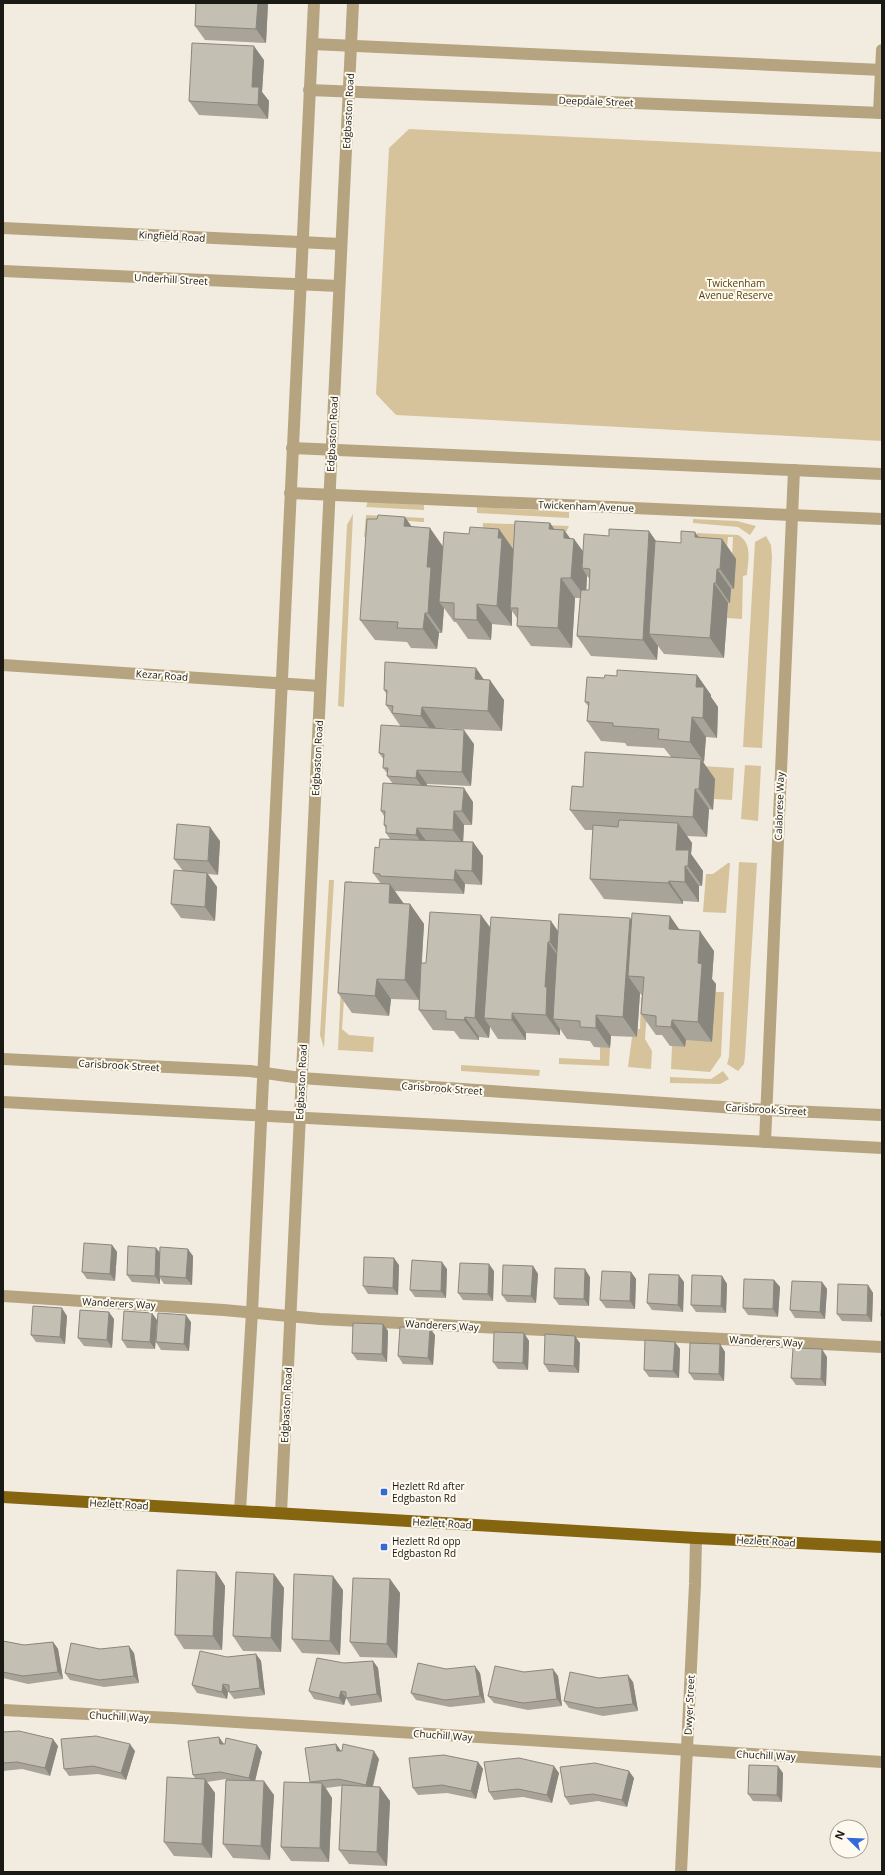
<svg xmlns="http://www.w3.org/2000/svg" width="885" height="1875" viewBox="0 0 885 1875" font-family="'Open Sans',sans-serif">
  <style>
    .green { fill: #d6c39b }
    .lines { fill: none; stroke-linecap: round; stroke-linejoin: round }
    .minor { stroke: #b5a47f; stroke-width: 12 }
    .major { stroke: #85650f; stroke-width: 12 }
    .wall { fill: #a9a49a; fill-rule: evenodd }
    .shaded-wall { fill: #89867d }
    .building { fill: #c4bfb3; stroke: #89867d }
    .poi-dot { fill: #3469d8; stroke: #fefaf0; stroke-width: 1.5 }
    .labels { text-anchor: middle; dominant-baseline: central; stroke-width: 4; stroke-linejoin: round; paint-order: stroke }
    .street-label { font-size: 10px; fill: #1b1914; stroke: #fefaf0 }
    .park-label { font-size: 10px; fill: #56410c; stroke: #fefaf0 }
    .poi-label { font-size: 10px; fill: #1b1914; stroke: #fefaf0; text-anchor: start }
  </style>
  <rect width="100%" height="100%" fill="#f2ece0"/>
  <!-- green -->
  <g class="green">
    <path d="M409,129L882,152V441L396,415L376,394L389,148Z"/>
    <path d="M368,501L424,505V510L366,507Z"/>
    <path d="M477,507L569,512V518L477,513Z"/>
    <path d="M353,514L344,707L338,706L347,525Z"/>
    <path d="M366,515L424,518V522H421L387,519L368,536L364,537Z"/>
    <path d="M693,519L737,521L756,526L750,535L738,527L693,523Z"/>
    <path d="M483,523L569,526L562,541L512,558L513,549L482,548Z"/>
    <path d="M697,533L738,535C753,543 748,561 747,575L743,576L742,619L727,618L728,603H730L733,537H728L726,558L695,551Z"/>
    <path d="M766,536L771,545L772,557L762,748L743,747L755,542Z"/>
    <path d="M745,765L761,766L758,821L741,819Z"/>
    <path d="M701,766L734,768L732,800L714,799Z"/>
    <path d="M739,862L757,863L745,1056L744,1064L738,1071L727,1064L729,1057Z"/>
    <path d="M728,863H730L726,913L703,912L706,874H713Z"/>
    <path d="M329,880H334L324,1048L320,1035Z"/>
    <path d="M346,881H352L342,1029L349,1035L374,1037L373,1052L338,1050Z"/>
    <path d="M716,992H724L721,1056L710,1072L671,1069L672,1046L685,1047L686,1040Z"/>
    <path d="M641,997H648L645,1039L652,1051L651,1069L628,1067L632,1037H637L638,1029H640Z"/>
    <path d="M600,1047L610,1048L609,1066L559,1064V1058L600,1060Z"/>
    <path d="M461,1065L540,1070L539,1076L461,1071Z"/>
    <path d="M723,1071L729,1079L720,1084L670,1083V1077L711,1079Z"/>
  </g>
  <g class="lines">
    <!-- minor -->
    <g class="minor">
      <path d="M312,44L882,70"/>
      <path d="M309,90L882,113"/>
      <path d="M879,113L882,50"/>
      <path d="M3,228L341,244"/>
      <path d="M3,271L339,286"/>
      <path d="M292,448L882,474"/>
      <path d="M290,493L882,519"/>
      <path d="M3,665L320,686"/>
      <path d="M3,1059L250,1071L301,1078L766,1110L882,1115"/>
      <path d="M3,1102L882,1148"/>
      <path d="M765,1142L794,470"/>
      <path d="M3,1296L224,1310L320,1319L882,1347"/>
      <path d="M240,1511L252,1312L314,3"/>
      <path d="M281,1513L353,3"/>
      <path d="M3,1710L172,1718L882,1762"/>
      <path d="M681,1872L695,1584L696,1538"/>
    </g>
    <!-- major -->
    <path class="major" d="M3,1497L696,1538L882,1547"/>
  </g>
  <!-- wall -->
  <g class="wall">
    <path d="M196,3H268L266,43L205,40L195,26Z"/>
    <path d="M264,60L262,92L269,101L268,119L199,115L189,101Z"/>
    <path d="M405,517L411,527L443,546L469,534L499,529L513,549V555L550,523L554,529L564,530L570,538L574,539L583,551L609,536L649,531L656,542L681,543L699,537L722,539L736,559L734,589H731L730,603H728L724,658L664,654L658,646L657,660L591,656L577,636L580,598H575L572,648L531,646L517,626V618L512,611V626L492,624L491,640L468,639L456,622H454L444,608L442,633H439L437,649L411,648L407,642L375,640L360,620L377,519ZM587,576L590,579L589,590H586Z"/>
    <path d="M697,675L711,695V697L718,707L717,738L706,737L704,762H703L715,779L713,810L709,809L707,837L687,836L692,843L691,854L703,871L702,886H699V902L683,901V904L604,899L590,879L593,830H585L570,810L583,787L671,757L664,748L627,746L625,743L601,741L587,721L588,706L585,702L604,678L617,676Z"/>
    <path d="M484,680L504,700L502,731L436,728V729L474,744L471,786L427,784V786L473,802L472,825H464L463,842H473L483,856L482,885L465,884L464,894L394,891L404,904H410L424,924L422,963H426L481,915L490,927L558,931L632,921L680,929L714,951L712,979L716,984L712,1042L686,1040L685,1047L670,1046L662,1035H656L641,1014L642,996L640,993L637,1037L611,1036L610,1048L594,1047L590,1041L567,1039L560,1029V1035L526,1033V1040L498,1039L490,1027L489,1038L479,1037V1040L460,1039L454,1031L433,1030L419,1010V1000L391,999L389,1016L352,1013L338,993L381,884L373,873L379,848L390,839L386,833V829L384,825V816L381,811L393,784L387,776V773L383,768L384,760L379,753L401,727L386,705L387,695L384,690Z"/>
    <path d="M220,841L218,875L208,874L217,887L215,921L181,918L171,904L183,871L174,859Z"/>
    <path d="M112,1245L117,1252L115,1281L87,1279L82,1272Z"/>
    <path d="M160,1252L193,1256L192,1285L164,1284L160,1278V1284L132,1282L127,1275Z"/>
    <path d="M399,1265L398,1295L368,1294L363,1286Z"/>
    <path d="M533,1266L538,1274L536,1303L507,1302L502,1295Z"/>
    <path d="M447,1269L446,1298L415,1297L410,1290Z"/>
    <path d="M494,1271L493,1301L463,1300L458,1293Z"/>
    <path d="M631,1272L636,1279L635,1309L606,1308L600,1300Z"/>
    <path d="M722,1276L727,1284L726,1313L696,1312L691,1305Z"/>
    <path d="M590,1277L589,1306L559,1305L554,1298Z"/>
    <path d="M774,1280L780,1287L778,1317L748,1315L743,1308Z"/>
    <path d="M684,1282L683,1312L652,1310L647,1303Z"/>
    <path d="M822,1282L827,1289L825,1319L795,1318L790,1310Z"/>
    <path d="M868,1285L873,1293L872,1322L842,1321L837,1314Z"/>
    <path d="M67,1316L65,1344L36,1342L31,1335Z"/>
    <path d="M114,1319L112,1348L84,1346L78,1338Z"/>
    <path d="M157,1320L155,1349L127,1348L122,1340Z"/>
    <path d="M191,1322L189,1351L161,1350L156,1342Z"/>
    <path d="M383,1324L388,1331L387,1362L357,1360L352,1353Z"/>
    <path d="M524,1333L529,1341L528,1370L498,1369L493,1362Z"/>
    <path d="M435,1335L433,1365L403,1364L398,1356Z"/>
    <path d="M675,1342L680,1349L679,1378L649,1377L644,1370Z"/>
    <path d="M580,1343L579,1373L549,1372L544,1364Z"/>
    <path d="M720,1344L725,1352L724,1381L694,1380L689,1373Z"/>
    <path d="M827,1357L826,1386L796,1385L791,1378Z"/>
    <path d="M216,1572L225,1586L222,1650L184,1649L175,1635Z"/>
    <path d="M274,1574L284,1588L281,1652L243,1651L233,1636Z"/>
    <path d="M390,1579L400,1593L397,1658L360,1657L350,1642Z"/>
    <path d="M343,1590L340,1655L302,1653L292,1639Z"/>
    <path d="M3,1641L24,1645L53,1642L58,1649L63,1679L28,1684L3,1678Z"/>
    <path d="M100,1649L134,1653L139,1683L104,1687L70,1680L65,1673Z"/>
    <path d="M256,1654L261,1661L265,1695L234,1699L229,1692H228L227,1699L197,1693L192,1685L227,1657Z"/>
    <path d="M373,1661L378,1668L382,1702L351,1706L346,1698L344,1705L314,1699L309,1691L344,1663Z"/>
    <path d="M446,1669L480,1673L485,1703L450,1707L416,1700L411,1693Z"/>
    <path d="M524,1672L558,1676L562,1706L528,1710L494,1703L488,1696Z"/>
    <path d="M599,1678L633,1682L638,1711L603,1716L569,1708L564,1701Z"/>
    <path d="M3,1732L58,1746L50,1776L22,1769L3,1771Z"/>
    <path d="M219,1737L224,1744L262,1752L255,1781L274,1795L270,1860L233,1858L223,1844L226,1779L207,1782L215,1793L212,1858L174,1856L164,1842L195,1778L193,1775Z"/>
    <path d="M336,1744L341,1751L379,1759L373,1787L390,1801L387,1866L349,1864L339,1850L342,1786L326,1788L332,1798L329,1862L291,1861L281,1847L311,1783L310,1782Z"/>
    <path d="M135,1751L126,1780L98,1774L69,1776L64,1769Z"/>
    <path d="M478,1762L483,1769L476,1799L447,1793L418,1795L413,1788Z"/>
    <path d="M559,1773L552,1803L523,1797L494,1800L489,1792Z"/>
    <path d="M783,1773L782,1802L753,1801L748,1794Z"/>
    <path d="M634,1778L627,1807L598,1801L570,1805L565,1797Z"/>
  </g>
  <!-- shaded-wall -->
  <g class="shaded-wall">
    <path d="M258,3H268L266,43L256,29Z"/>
    <path d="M254,46L264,60L262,92L269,101L268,119L258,105L252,87Z"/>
    <path d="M405,517L419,537L404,526Z"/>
    <path d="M550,523L564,543L549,529Z"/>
    <path d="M430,528L444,548L439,602L444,608L442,633L428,613L427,567Z"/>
    <path d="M499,529L513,549V554L516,558L510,608L512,611V626L497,606L498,538Z"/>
    <path d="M564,530L574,544V539L588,559L582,568L587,576L586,598L571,578L564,538Z"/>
    <path d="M649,531L663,551L649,634L658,646L657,660L643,640Z"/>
    <path d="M695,532L709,552L695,537Z"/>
    <path d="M722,539L736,559L734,589L720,569Z"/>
    <path d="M717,569L731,589L730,603L716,583Z"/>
    <path d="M561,578L575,598L572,648L558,628Z"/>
    <path d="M714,583L728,603L724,658L710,638Z"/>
    <path d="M477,604L492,624L491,640L477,620Z"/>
    <path d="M425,613L439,633L437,649L423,629Z"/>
    <path d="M476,668L489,687L490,680L504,700L502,731L488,711L475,679Z"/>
    <path d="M697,675L711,695V697L718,707L717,738L703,718L696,687Z"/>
    <path d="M422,707L436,728L435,736L421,716Z"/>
    <path d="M692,717L706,737L704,762L690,742Z"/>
    <path d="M464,730L474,744L471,786L462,772Z"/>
    <path d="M701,759L715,779L713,810L699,789Z"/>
    <path d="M417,770L427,784L426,792L416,778Z"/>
    <path d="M464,788L473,802L472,825L462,811Z"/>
    <path d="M695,789L709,809L707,837L693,817Z"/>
    <path d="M454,811L464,825L463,844L453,830Z"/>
    <path d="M678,823L692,843L691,854L703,871L702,886L676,850Z"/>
    <path d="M210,827L220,841L218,875L208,861Z"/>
    <path d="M417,828L427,842L426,849L416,835Z"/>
    <path d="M473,842L483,856L482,885L472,871Z"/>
    <path d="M685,866L699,886V902L685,882Z"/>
    <path d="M455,870L465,884L464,894L454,880Z"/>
    <path d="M207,873L217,887L215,921L205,907Z"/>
    <path d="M669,881L683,901V904L668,883Z"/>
    <path d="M390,884L404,904L389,903Z"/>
    <path d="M410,904L424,924L419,1000L405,980Z"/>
    <path d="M481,915L496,936L484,1018L490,1027L489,1038L475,1018Z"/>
    <path d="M670,916L684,936L669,929Z"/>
    <path d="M630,918L644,938L628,976L640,993L637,1037L623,1017Z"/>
    <path d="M551,921L565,941L564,962L550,942Z"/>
    <path d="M700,931L714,951L712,979L716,984L712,1042L698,1022V963Z"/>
    <path d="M548,942L562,962L553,1019L560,1029V1035L546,1015L545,987Z"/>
    <path d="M377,979L391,999L389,1016L375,996Z"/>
    <path d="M512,1013L526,1033V1040L512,1020Z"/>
    <path d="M596,1015L611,1036L610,1048L596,1028Z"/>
    <path d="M465,1017L479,1037V1040L464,1020Z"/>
    <path d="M672,1020L686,1040L685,1047L671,1027Z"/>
    <path d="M112,1245L117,1252L115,1281L110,1274Z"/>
    <path d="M156,1248L162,1255L159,1276L160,1278V1284L155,1276Z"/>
    <path d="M188,1249L193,1256L192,1285L186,1278Z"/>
    <path d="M394,1258L399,1265L398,1295L393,1288Z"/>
    <path d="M442,1262L447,1269L446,1298L441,1291Z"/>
    <path d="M489,1264L494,1271L493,1301L488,1294Z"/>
    <path d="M533,1266L538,1274L536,1303L531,1296Z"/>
    <path d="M585,1269L590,1277L589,1306L584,1299Z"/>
    <path d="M631,1272L636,1279L635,1309L630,1301Z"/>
    <path d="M679,1275L684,1282L683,1312L678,1305Z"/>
    <path d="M722,1276L727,1284L726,1313L721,1306Z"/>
    <path d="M774,1280L780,1287L778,1317L773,1309Z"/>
    <path d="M822,1282L827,1289L825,1319L820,1312Z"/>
    <path d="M868,1285L873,1293L872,1322L867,1315Z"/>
    <path d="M62,1308L67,1316L65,1344L60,1337Z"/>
    <path d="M109,1312L114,1319L112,1348L107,1340Z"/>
    <path d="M152,1313L157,1320L155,1349L150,1342Z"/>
    <path d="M186,1315L191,1322L189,1351L184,1344Z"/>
    <path d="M383,1324L388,1331L387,1362L382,1354Z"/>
    <path d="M430,1328L435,1335L433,1365L428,1358Z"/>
    <path d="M524,1333L529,1341L528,1370L523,1363Z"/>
    <path d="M575,1336L580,1343L579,1373L574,1366Z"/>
    <path d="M675,1342L680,1349L679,1378L673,1371Z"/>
    <path d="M720,1344L725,1352L724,1381L719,1374Z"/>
    <path d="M822,1349L827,1357L826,1386L821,1379Z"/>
    <path d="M216,1572L225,1586L222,1650L213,1636Z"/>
    <path d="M274,1574L284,1588L281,1652L271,1638Z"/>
    <path d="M333,1576L343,1590L340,1655L330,1641Z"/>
    <path d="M390,1579L400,1593L397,1658L387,1644Z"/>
    <path d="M53,1642L58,1649L63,1679L58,1672Z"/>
    <path d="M129,1646L134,1653L139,1683L134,1676Z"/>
    <path d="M256,1654L261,1661L265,1695L260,1688Z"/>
    <path d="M373,1661L378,1668L382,1702L377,1694Z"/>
    <path d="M475,1666L480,1673L485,1703L480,1696Z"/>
    <path d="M553,1669L558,1676L562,1706L557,1699Z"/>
    <path d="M628,1675L633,1682L638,1711L633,1704Z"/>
    <path d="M223,1684L228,1692L227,1699L222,1692Z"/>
    <path d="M341,1691L346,1698L344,1705L339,1698Z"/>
    <path d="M219,1737L224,1745L220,1744Z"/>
    <path d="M53,1739L58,1746L50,1776L45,1768Z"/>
    <path d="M130,1744L135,1751L126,1780L121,1773Z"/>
    <path d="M336,1744L341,1751H337Z"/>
    <path d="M257,1745L262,1752L254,1785L249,1778Z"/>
    <path d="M374,1751L379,1759L371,1792L366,1785Z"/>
    <path d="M478,1762L483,1769L476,1799L471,1791Z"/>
    <path d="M554,1766L559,1773L552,1803L547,1795Z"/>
    <path d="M778,1766L783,1773L782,1802L777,1795Z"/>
    <path d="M629,1771L634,1778L627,1807L622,1800Z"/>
    <path d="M205,1779L215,1793L212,1858L202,1844Z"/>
    <path d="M264,1781L274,1795L270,1860L261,1846Z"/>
    <path d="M322,1783L332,1798L329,1862L320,1848Z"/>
    <path d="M380,1787L390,1801L387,1866L377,1852Z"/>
  </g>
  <!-- building -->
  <g class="building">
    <path d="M196,3H258L256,29L195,26Z"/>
    <path d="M192,43L254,46L252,87H259L258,105L189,101Z"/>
    <path d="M378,515L405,517L404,526L430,528L427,567H431L428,613H425L423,629L397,628L398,622L360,620L367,519H377Z"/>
    <path d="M515,521L550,523L549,529L564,530V538L574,539L571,578H561L558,628L517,626L518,608H510Z"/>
    <path d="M470,527L499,529L498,538H502L497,606L477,604V620L454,619V603L439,602L444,532L469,534Z"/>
    <path d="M609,529L649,531L643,640L577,636L581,590H589L590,569L582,568L584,534L609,536Z"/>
    <path d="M681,531L695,532V537L722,539L720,569H717L716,583H714L710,638L649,634L655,541L681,543Z"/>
    <path d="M385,662L476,668L475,679L490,680L488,711L422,707L421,716L392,713L393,706L386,705L387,690H384Z"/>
    <path d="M617,670L697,675L696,687H704L703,718L692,717L690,742L658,739L659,729L613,726V723L587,721L589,702H585L587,677L604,678L605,675L617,676Z"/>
    <path d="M381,725L464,730L462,772L417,770L416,778L387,776L388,768H383L384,754L379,753Z"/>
    <path d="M585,752L701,759L699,789H695L693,817L570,810L572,786L583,787Z"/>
    <path d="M383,783L464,788L462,811H454L453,830L417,828L416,835L386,833V825H384L385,811H381Z"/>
    <path d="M619,820L678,823L676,850H689L688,866H685V882L669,881L668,883L590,879L593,825L618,827Z"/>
    <path d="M177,824L210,827L208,861L174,859Z"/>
    <path d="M380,839L473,842L472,871L455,870L454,880L380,876V874L373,873L375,847L379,848Z"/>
    <path d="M174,870L207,873L205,907L171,904Z"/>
    <path d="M345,882L390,884L389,903L410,904L405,980L377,979L375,996L338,993Z"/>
    <path d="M430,912L481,915L475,1018L465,1017L464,1020L446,1019V1011L419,1010L421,963H426Z"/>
    <path d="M632,913L670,916L669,929L700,931L698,963L702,964L698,1022L672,1020L671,1027L656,1026V1016L641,1014L644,977L628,976Z"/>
    <path d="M559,914L630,918L623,1017L596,1015V1028L580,1027V1021L553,1019Z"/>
    <path d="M491,917L551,921L550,942H548L545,987H547L546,1015L512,1013V1020L484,1018Z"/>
    <path d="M84,1243L112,1245L110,1274L82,1272Z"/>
    <path d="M128,1246L156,1248L155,1276L127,1275Z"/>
    <path d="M160,1247L188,1249L186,1278L159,1276Z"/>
    <path d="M364,1257L394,1258L393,1288L363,1286Z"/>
    <path d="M412,1260L442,1262L441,1291L410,1290Z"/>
    <path d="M460,1263L489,1264L488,1294L458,1293Z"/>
    <path d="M503,1265L533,1266L531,1296L502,1295Z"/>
    <path d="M555,1268L585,1269L584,1299L554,1298Z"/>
    <path d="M602,1271L631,1272L630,1301L600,1300Z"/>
    <path d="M649,1274L679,1275L678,1305L647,1303Z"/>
    <path d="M692,1275L722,1276L721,1306L691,1305Z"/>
    <path d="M744,1279L774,1280L773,1309L743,1308Z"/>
    <path d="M792,1281L822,1282L820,1312L790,1310Z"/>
    <path d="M838,1284L868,1285L867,1315L837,1314Z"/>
    <path d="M882,1300V1316H881Z"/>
    <path d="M33,1306L62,1308L60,1337L31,1335Z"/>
    <path d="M80,1310L109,1312L107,1340L78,1338Z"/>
    <path d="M124,1311L152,1313L150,1342L122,1340Z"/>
    <path d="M158,1313L186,1315L184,1344L156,1342Z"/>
    <path d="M353,1323L383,1324L382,1354L352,1353Z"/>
    <path d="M400,1327L430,1328L428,1358L398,1356Z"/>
    <path d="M494,1332L524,1333L523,1363L493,1362Z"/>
    <path d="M545,1334L575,1336L574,1366L544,1364Z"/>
    <path d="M645,1340L675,1342L673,1371L644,1370Z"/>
    <path d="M690,1343L720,1344L719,1374L689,1373Z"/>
    <path d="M793,1348L822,1349L821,1379L791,1378Z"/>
    <path d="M177,1570L216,1572L213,1636L175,1635Z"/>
    <path d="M236,1572L274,1574L271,1638L233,1636Z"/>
    <path d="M294,1574L333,1576L330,1641L292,1639Z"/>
    <path d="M353,1578L390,1579L387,1644L350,1642Z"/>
    <path d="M3,1641L24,1645L53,1642L58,1672L23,1676L3,1672Z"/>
    <path d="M71,1643L100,1649L129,1646L134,1676L99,1680L65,1673Z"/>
    <path d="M200,1651L227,1657L256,1654L260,1688L229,1692V1685L223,1684L222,1692L192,1685Z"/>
    <path d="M317,1658L344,1663L373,1661L377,1694L346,1698V1692L341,1691L339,1698L309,1691Z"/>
    <path d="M418,1663L446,1669L475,1666L480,1696L445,1700L411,1693Z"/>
    <path d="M495,1666L524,1672L553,1669L557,1699L523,1703L488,1696Z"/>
    <path d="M570,1672L599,1678L628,1675L633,1704L598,1708L564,1701Z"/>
    <path d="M19,1731L53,1739L45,1768L17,1762L3,1763V1732Z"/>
    <path d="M96,1736L130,1744L121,1773L93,1766L64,1769L61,1739Z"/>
    <path d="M219,1737L220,1744H225L226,1738L257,1745L249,1778L220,1772L193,1775L188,1741Z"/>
    <path d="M336,1744L337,1751H342L343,1744L374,1751L366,1785L338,1779L310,1782L305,1748Z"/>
    <path d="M444,1755L478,1762L471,1791L442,1785L413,1788L409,1758Z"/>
    <path d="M519,1758L554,1766L547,1795L518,1789L489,1792L484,1762Z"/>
    <path d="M595,1763L629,1771L622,1800L593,1794L565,1797L560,1767Z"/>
    <path d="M749,1765L778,1766L777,1795L748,1794Z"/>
    <path d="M167,1777L205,1779L202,1844L164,1842Z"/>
    <path d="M226,1780L264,1781L261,1846L223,1844Z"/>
    <path d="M284,1782L322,1783L320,1848L281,1847Z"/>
    <path d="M342,1785L380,1787L377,1852L339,1850Z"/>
  </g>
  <!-- markers -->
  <g class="poi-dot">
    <rect x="380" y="1488" width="8" height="8" rx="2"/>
    <rect x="380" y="1543" width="8" height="8" rx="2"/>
  </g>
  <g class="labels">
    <!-- street labels -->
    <g class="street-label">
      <text transform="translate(596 101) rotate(2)">Deepdale Street</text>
      <text transform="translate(348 111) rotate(-87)">Edgbaston Road</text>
      <text transform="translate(172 236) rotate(3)">Kingfield Road</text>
      <text transform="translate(171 279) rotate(3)">Underhill Street</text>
      <text transform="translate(332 434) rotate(-87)">Edgbaston Road</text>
      <text transform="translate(586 506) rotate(2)">Twickenham Avenue</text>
      <text transform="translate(162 675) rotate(4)">Kezar Road</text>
      <text transform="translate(317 758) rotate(-87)">Edgbaston Road</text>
      <text transform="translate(779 806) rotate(-88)">Calabrese Way</text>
      <text transform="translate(119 1065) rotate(3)">Carisbrook Street</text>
      <text transform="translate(301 1082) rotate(-87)">Edgbaston Road</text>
      <text transform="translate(442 1088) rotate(4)">Carisbrook Street</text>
      <text transform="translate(766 1109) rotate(3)">Carisbrook Street</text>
      <text transform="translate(119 1303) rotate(3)">Wanderers Way</text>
      <text transform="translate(442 1325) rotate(3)">Wanderers Way</text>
      <text transform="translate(766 1341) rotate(3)">Wanderers Way</text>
      <text transform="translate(286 1405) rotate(-87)">Edgbaston Road</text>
      <text transform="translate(119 1504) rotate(3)">Hezlett Road</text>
      <text transform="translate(442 1523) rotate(3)">Hezlett Road</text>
      <text transform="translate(766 1541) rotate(3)">Hezlett Road</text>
      <text transform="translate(689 1705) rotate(-87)">Dwyer Street</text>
      <text transform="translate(119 1716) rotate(3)">Chuchill Way</text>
      <text transform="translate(443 1735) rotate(4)">Chuchill Way</text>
      <text transform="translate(766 1755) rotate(3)">Chuchill Way</text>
    </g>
    <!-- park labels -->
    <g class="park-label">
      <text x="736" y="283">Twickenham<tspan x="736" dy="12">Avenue Reserve</tspan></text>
    </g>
    <!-- poi labels -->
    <g class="poi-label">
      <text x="392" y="1486">Hezlett Rd after<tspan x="392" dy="12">Edgbaston Rd</tspan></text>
      <text x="392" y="1541">Hezlett Rd opp<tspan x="392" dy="12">Edgbaston Rd</tspan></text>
    </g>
  </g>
  <!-- border -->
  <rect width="885" height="1875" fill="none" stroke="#1b1914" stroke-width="8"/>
  <!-- north arrow -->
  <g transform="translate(849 1839) rotate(293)"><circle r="19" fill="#fefaf0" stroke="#a3a098"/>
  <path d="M0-3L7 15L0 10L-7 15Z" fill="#3469d8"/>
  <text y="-6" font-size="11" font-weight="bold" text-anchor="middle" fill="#1b1914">N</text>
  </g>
</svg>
